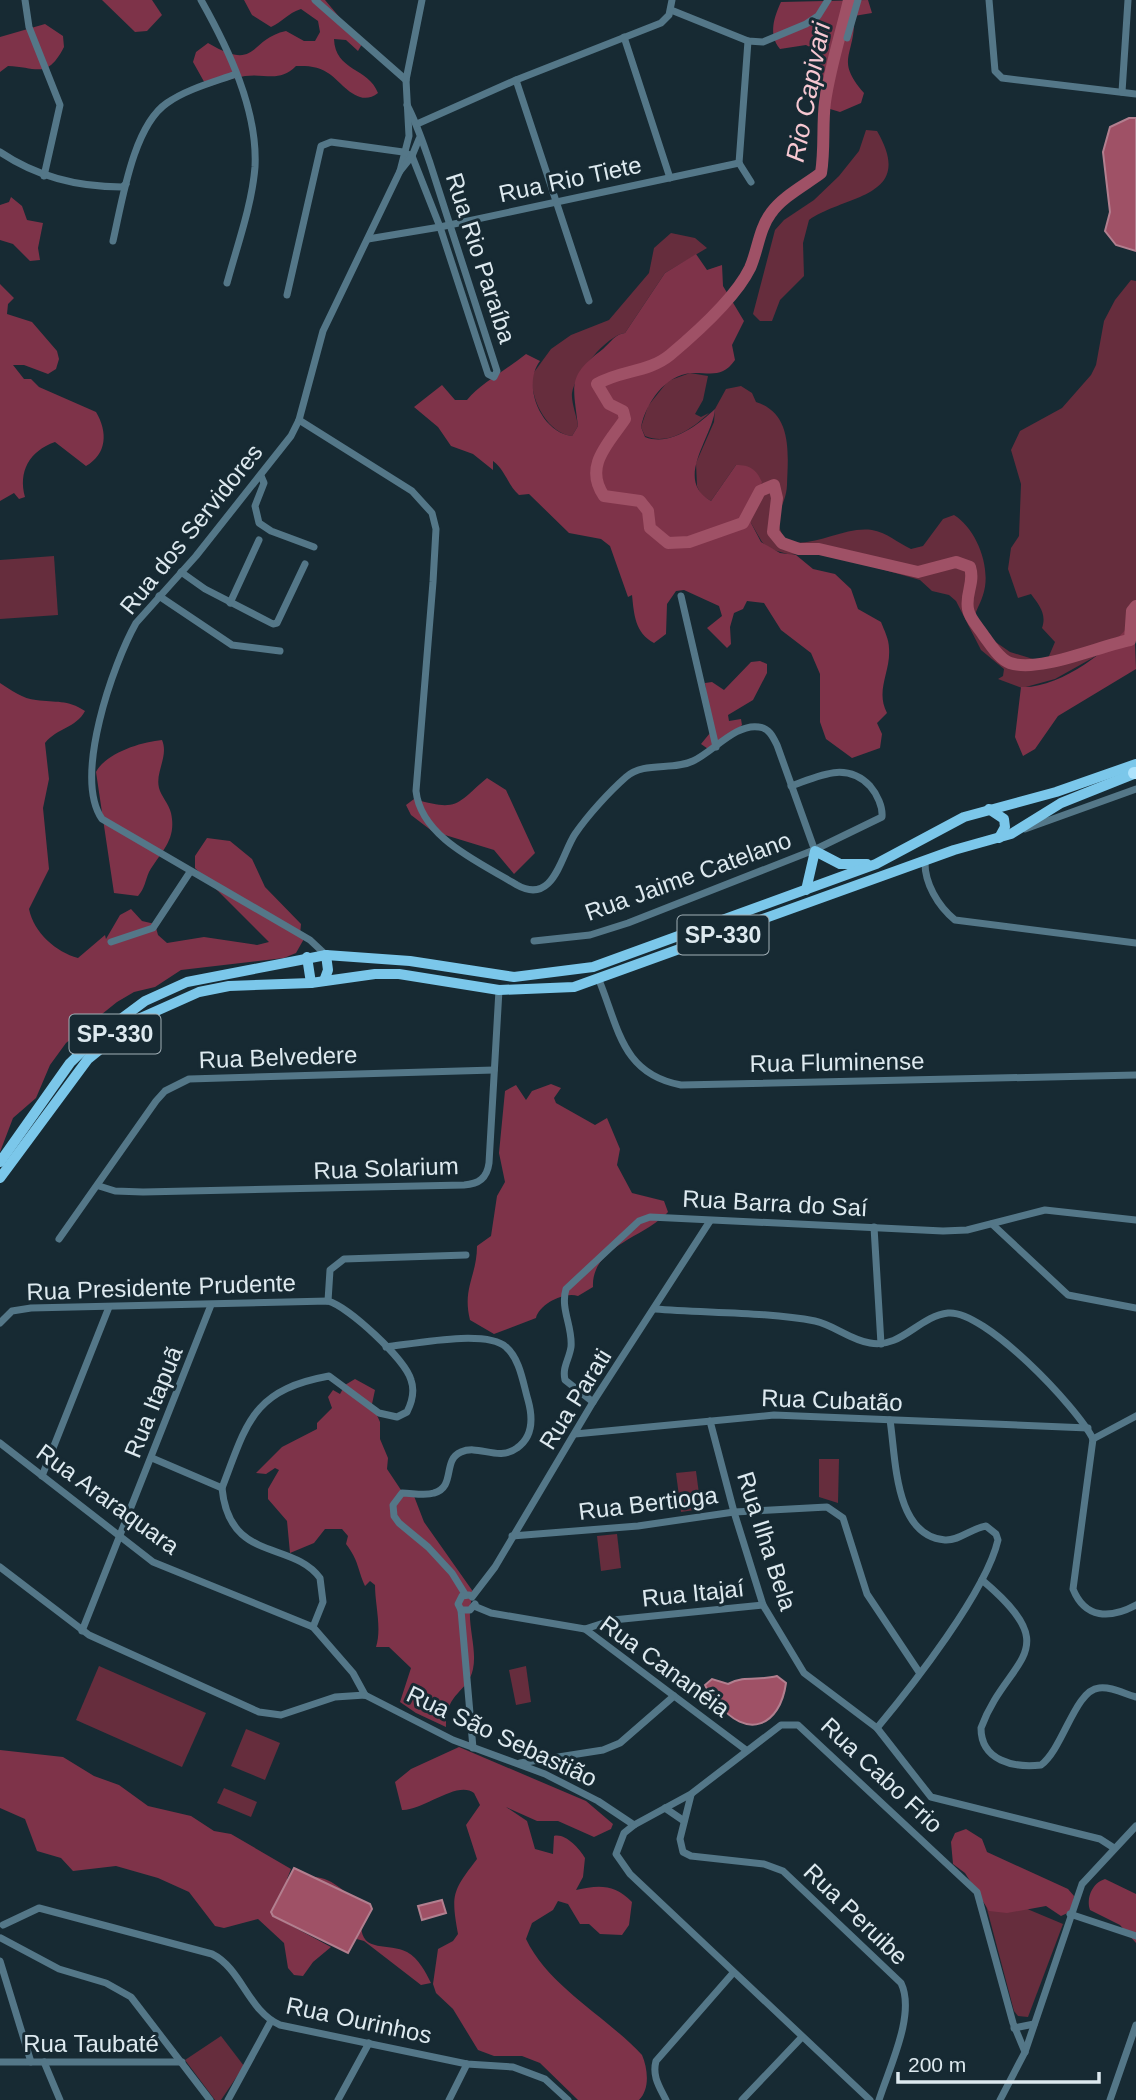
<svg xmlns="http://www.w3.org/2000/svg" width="1136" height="2100" viewBox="0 0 1136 2100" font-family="Helvetica,sans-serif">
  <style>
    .green { fill: #662d3d }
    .forest { fill: #7e3349 }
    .water { fill: #9f5166; stroke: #b27f8f; stroke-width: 2 }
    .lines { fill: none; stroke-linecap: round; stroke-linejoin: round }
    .river { stroke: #9f5166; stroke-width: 12 }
    .minor { stroke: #547788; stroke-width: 7 }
    .primary { stroke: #7bc7ea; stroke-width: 10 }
    .motorway { stroke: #aee3fc; stroke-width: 12 }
    .labels { text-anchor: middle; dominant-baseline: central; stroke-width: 6; stroke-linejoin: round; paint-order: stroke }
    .shield { fill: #172a33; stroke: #a2b0b7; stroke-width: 2 }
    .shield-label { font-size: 23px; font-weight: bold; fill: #dde9ef }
    .street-label { font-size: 24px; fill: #dde9ef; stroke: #172a33 }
    .water-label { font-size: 26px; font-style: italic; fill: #f7c8d2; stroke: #172a33 }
  </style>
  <rect width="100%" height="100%" fill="#172a33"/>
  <!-- green -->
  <g class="green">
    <path d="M866,130L877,131C916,198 847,194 809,220L803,243L804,276L780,300L772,321H760L753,314L775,230L784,220L814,200L839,176L859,151Z"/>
    <path d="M671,233L695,238L707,248L665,273L625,333C607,335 575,374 572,393C571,402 577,417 578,426L572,436C547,433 530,399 532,375L551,349L571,335L609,320L649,273L654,248Z"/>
    <path d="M1131,280L1136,281V622L1105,651L1055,679L1022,688L998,679L1003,676L1004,669L981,650L956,601L949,595L932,591L920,580L867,565L848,553L825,549L791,555L770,549L762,542L751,523L750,512L759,493L736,465L711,501L701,495L697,486L696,463L714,422L715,409L726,389L741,386L752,393L756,402C793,414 788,454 787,485C786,509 769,514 786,541C814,549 843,526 872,530C886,532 898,543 911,549L923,546L943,519L954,515C977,529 992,569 983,595C979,608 973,613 974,627L1010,652L1046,663L1055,642L1042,628C1047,614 1039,605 1031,594L1018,598L1008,569L1011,548L1019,536L1021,484L1011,450L1020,431L1062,408L1091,375L1096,365L1104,321L1115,300Z"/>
    <path d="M690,373L708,376L703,400L695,414L701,417L709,413C692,429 668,446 645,436L641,427L648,406L668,381Z"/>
    <path d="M54,556L58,615L0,619V560Z"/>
    <path d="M819,1459H839L838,1503L819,1497Z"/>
    <path d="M696,1471L701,1509L681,1512L676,1473Z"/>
    <path d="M617,1534L621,1568L601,1571L597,1536Z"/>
    <path d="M99,1666L206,1713L182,1767L76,1720Z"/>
    <path d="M526,1666L531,1702L516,1705L509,1670Z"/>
    <path d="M246,1729L280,1743L265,1780L231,1766Z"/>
    <path d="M224,1788L257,1802L251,1817L217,1803Z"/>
    <path d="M982,1890L1063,1924L1028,2017L1018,2016L1014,2011Z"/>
    <path d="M221,2036L244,2066L221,2100H215L185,2060Z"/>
  </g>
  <!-- forest -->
  <g class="forest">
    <path d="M102,0H152L162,15L147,31L135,32Z"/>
    <path d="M244,0H325L362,44L358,51L346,40L334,39C335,71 369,68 378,93C358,109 341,81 328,73C318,66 308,66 296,66C279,83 266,73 245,76C232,78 219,83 207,87L193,62L196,52L208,43C259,73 248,39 286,31L304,41H315L320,32L318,21L301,9C288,13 282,22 271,27L252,15Z"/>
    <path d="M868,0L872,13L854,16C856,56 834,58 864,93L861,103L840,112L830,109L820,96L822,77H819L820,52L806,45L780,49C768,35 774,17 781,2Z"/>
    <path d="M45,24L63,36L64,47C47,80 37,67 8,66L0,72V37Z"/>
    <path d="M11,197L22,206L27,220L43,223L38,248L40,260L30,261L13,244L0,240V205L9,202Z"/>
    <path d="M696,254L707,270L722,265L723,286L744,321L732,345L735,360C722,379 709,372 691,373C665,375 646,403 641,427L645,437C670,447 698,425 715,409C713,437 673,480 711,501L736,465C750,465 756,469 762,482L750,512L751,523L761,542L780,553L796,555L813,569L835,574L851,589L858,609L881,622C884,630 889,639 889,648C891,672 875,690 887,713L877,723L882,734L880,748L852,758L826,739L820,722V674L811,653L781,630L764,603L747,601L743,609L734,613L730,627L731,644L727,648L707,628L722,616L719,606L684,590L676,591L667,604L666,634L654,643C635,633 634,614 632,595L628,597L610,546L601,539L569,533L529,494L519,495C507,484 506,471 493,461V470L473,454L451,446L438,427L414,407L442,385L455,400H467C481,383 506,370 526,354L540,361C521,386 542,433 572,436L578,426C573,384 567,376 603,349C611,342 615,334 625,333L665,273Z"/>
    <path d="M0,284L14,298L8,304L7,314L32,322L57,351L59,359L56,369L48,374L24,365H13L24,379H31L39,387L96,412C108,432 107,454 86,466L55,442C29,451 18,472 25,497L19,499L14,493L0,501Z"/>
    <path d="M1134,620L1136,669L1058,716L1035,749L1023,756L1015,737L1021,687C1060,689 1111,649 1134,620Z"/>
    <path d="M760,661L767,664V673L753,700L728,715L729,721L741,719L742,725L711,751L701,744L710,733L705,683L712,682L724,690L751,662Z"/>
    <path d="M0,683C11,690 23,699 36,700C56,703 67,699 85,711C76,728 57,728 45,743L49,779L43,808L49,869L29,909C34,933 56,952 78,958L105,935L106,939L120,915L131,909L142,921L155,924L158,935L167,943L204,937L257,945L269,942L195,868V856L207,838L230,841L252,859L265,887L301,924L300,934L305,937L296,953L284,958L181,970L155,987L134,992L117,1002L66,1043L50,1065L36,1098L13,1118L0,1152Z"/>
    <path d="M162,740C169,756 155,772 159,788C161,796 169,804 171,813C177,840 161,851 149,872C145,881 145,888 138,896L114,893L96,772C106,753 141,742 162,740Z"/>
    <path d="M487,778L506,790L535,853L514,874L494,850L432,831L411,815L406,805L414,799C459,812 456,804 487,778Z"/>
    <path d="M551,1084L561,1088L554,1098L556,1103L595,1125L607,1118L620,1149L617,1165L632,1193L664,1201L668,1212C646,1237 591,1246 593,1287L578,1296C565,1291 539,1304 536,1318L494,1334L470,1320C462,1288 477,1276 477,1246L491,1236L497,1196L505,1182L499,1153L505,1091L516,1085L526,1100L532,1091Z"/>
    <path d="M355,1379L375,1390L372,1404L380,1422V1439L388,1458L387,1469L401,1490L402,1496H414L424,1522L474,1593C463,1616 478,1645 473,1669C468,1693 445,1692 446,1727L416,1713L400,1702L411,1668L389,1647H376C382,1628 375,1605 375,1585L370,1581L365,1586C357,1568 359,1561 346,1544L348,1536L342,1529H325L314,1543L290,1553L287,1521L268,1499V1489L279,1470L275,1468L266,1474L256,1473L282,1447L317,1429V1423L332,1408L328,1397L333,1390L340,1394L345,1385Z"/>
    <path d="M459,1747L586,1801L613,1824L611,1829L594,1837L558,1821H537L506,1807L527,1821L535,1849L553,1854L554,1836C565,1833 579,1848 585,1858L583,1877L576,1890C599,1885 614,1884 632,1902L629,1925L622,1935L600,1934L589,1924H580L568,1904L558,1901L553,1910L532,1923L526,1939C549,1987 606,2016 642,2055C648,2069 650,2089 639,2100H578L540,2063L522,2056H494L478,2050L453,2009L436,1993L433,1984L438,1949L453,1941L458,1934C451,1894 452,1892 477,1859L466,1825L480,1805L474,1793C457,1780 423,1811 402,1810L395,1782L411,1769Z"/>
    <path d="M0,1750L63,1757L94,1776L119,1785L148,1806L191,1816L214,1831L231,1834L291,1869L287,1879C298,1878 310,1875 321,1878C341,1883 351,1902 371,1906L363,1911C353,1957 387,1941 407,1952C419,1959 425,1971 431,1983L421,1985L364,1941L273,1916L331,1947L313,1962L303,1976L294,1975L288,1968L284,1943L258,1919L224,1928L215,1926L189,1892L158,1878L116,1866L73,1871L61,1858L37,1851L25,1819L0,1808Z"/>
    <path d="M966,1829L982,1839L987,1852L1068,1889L1074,1896L1072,1911L1061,1916L1046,1906L1007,1913L989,1911L965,1873L953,1864L951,1842L955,1833Z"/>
    <path d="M1105,1879L1136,1894V1943L1120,1925L1090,1910C1086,1898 1092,1883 1105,1879Z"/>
  </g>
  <!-- water -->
  <g class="water">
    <path d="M1129,118H1136V251L1116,245L1105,231L1110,212L1103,152L1110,127Z"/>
    <path d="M777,1676L786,1683C780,1727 746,1740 718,1703C714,1697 708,1693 705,1685L712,1679L728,1684C745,1675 759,1681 777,1676Z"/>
    <path d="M294,1868L370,1904L372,1909L348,1953L273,1916L271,1912Z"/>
    <path d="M442,1900L446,1913L422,1920L418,1906Z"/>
  </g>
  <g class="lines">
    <!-- river -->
    <path class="river" d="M849,0C841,34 830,67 825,102C822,125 825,149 821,173C805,185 782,197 771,213C759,229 758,250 750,268C736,297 695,334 670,355C648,373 620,370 597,384L609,404L623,411L625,419C609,443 583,466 604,496L640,501L648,511L650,528L668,543L689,542L743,523L760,491L774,485L777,498L773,532L782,543L799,549H819L918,572L956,562L970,567C975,583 965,593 968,609C969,618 979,628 984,636C991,645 999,659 1010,663C1039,673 1099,646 1130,640L1132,611L1136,606"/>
    <!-- minor -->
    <g class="minor">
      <path d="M25,0L29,27L60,105L44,176"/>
      <path d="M201,0C228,48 258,110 255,167C252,205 237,246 227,283"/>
      <path d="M315,0L406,80"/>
      <path d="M989,0L995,71L1002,78L1136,94"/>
      <path d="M671,10L748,41L763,42L806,24L818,16L828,0"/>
      <path d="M624,37L670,178"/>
      <path d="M847,38L858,0"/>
      <path d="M516,80L589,301"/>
      <path d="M1122,92L1128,0"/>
      <path d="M407,105C417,124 423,143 430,163L497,371L494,377L488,374L440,227L412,156"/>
      <path d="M417,124L516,80L661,23L669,15L672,0"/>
      <path d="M0,152C37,177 78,187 122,187L126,184"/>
      <path d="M739,163L748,41"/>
      <path d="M739,163L751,182"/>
      <path d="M400,171L409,136L406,80L422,0"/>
      <path d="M368,239L440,227L739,163"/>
      <path d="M113,241C122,202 133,126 167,103C187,89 214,82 236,74"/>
      <path d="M287,295L321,146L331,142L403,152L412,156"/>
      <path d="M299,420L412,491L432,513L436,529L433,582L416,791C421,838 481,863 517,885C554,906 561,855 575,834C588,815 609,792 626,777C644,761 673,771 693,761C713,752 736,723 759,727C769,728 773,737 777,745L815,851"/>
      <path d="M261,476L264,483L255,506L259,523L271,531L314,547"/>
      <path d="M181,572L205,589L273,624L277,623L305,564"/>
      <path d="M159,596L232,645L280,651"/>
      <path d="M681,596L716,747"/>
      <path d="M230,603L259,540"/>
      <path d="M1025,829L1136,789"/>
      <path d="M925,860C924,883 938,906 955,920L1136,943"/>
      <path d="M534,941L590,935L628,923L814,850L882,817C883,807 877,794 870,786C846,761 819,776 791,786"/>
      <path d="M111,942L153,928L190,872"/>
      <path d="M326,955L310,940L102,819C73,777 113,664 136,623L196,556L291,436L299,420L323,331L400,171L412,156L419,139"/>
      <path d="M599,980C619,1029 622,1074 681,1085L1136,1075"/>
      <path d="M99,1186L115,1191L143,1192L464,1185C479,1184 487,1178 489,1163L499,990"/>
      <path d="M992,1224L1068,1295L1136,1308"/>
      <path d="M874,1227L881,1344"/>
      <path d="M59,1239L156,1101L165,1091L189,1079L494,1070"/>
      <path d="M328,1301L330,1270L344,1259L466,1255"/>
      <path d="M655,1309C705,1313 768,1312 815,1321C834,1325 850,1340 870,1343C901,1349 919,1316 948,1313C984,1309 1077,1407 1093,1439"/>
      <path d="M0,1323L12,1311L31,1308L328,1301C349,1307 405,1359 411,1380C415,1391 412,1402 407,1412L397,1417L379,1413L329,1376C252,1390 247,1423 222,1488C229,1563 292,1540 320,1578L323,1602L313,1627"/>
      <path d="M386,1347C413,1344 486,1329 506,1347C520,1359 523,1383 528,1400C533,1418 533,1437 517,1448C498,1462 479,1444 461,1452C442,1460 456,1487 434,1493C425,1496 412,1493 402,1493L393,1505L394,1516L399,1523L428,1547L452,1573L465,1594"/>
      <path d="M593,1402L565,1380C562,1367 569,1360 571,1347C573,1327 560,1309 566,1289L639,1221L650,1217L943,1231L967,1230L1045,1210L1136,1220"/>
      <path d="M710,1421L734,1512L763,1605L804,1673L877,1728L931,1797L1100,1839L1114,1848"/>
      <path d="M575,1434L774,1415L1088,1428"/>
      <path d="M1093,1439L1073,1589C1085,1619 1110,1619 1136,1605"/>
      <path d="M1093,1439L1136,1416"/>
      <path d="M0,1443L153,1562L313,1627L353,1673L365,1695"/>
      <path d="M152,1458L222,1488"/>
      <path d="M42,1476L109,1307"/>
      <path d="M512,1536L638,1526L734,1512L827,1507L843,1518L867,1594L919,1672"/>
      <path d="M0,1567L89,1635L259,1712L281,1715L335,1697L365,1695L453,1740L545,1774L598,1801L634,1825L624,1833L616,1854L630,1874L870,2100"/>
      <path d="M982,1580C1069,1653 1007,1657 981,1728C981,1761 1014,1768 1041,1765C1063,1749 1075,1690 1099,1688C1110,1686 1125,1694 1136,1697"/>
      <path d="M469,1595L462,1596L458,1604L461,1610L473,1748"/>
      <path d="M472,1597L495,1567L593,1402L710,1221"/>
      <path d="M474,1606L491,1613L585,1629L746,1750"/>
      <path d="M461,1610H470L475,1604"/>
      <path d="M585,1629L613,1620L763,1605"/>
      <path d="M82,1631L211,1305"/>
      <path d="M877,1728C912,1686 986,1592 998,1540L996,1534L986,1526C972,1528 959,1541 945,1540C894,1536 896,1458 890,1420"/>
      <path d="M520,1763L603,1750L620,1743L674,1696"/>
      <path d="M691,1795L680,1839L683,1852L691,1856L764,1864L783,1871L901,1983C916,2014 889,2068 879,2100"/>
      <path d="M665,1808L684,1821"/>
      <path d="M634,1825L691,1794L781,1725H798L977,1892L1013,2023L1025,2052"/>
      <path d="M1070,1914L1136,1936"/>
      <path d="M3,1925L39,1908L212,1954C242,1969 248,2011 280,2025L467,2064L513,2067L545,2079L568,2100"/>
      <path d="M1,1938L59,1969L106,1983L131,1997L210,2100"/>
      <path d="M0,1961L31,2062"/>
      <path d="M1014,2028L1034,2024"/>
      <path d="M0,2062H182"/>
      <path d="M44,2062L60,2100"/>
      <path d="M228,2100L271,2021"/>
      <path d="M338,2100L369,2043"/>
      <path d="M449,2100L467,2064"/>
      <path d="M666,2100C659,2086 652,2076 656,2061L733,1973"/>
      <path d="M742,2100L802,2037"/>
      <path d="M1000,2100L1025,2052L1082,1884L1136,1826"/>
      <path d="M1110,2100L1136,2025"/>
    </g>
    <!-- primary -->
    <g class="primary">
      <path d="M989,809L1004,819L1005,827L999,838"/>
      <path d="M806,890L815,851L840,864H867"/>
      <path d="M307,957L311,983"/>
      <path d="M324,981L328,970L326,955"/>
      <path d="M0,1162L70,1063L98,1036L145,1001L187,982L326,955L410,961L514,977L593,967L876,864L964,817L1056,792L1136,764"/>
      <path d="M0,1178L88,1059L136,1020L199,992L229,986L311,983L375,974H399L499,990L574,987L954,850L1011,834L1061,803L1136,773"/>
    </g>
    <!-- motorway -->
    <path class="motorway" d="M1134,773H1136"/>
  </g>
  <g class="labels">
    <!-- shield labels -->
    <g class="shield">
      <rect x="677.5" y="915.5" width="91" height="39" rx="5"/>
      <rect x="69.5" y="1014.5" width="91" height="39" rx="5"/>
    </g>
    <g class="shield-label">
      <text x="723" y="935">SP-330</text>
      <text x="115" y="1034">SP-330</text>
    </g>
    <!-- street labels -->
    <g class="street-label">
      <text transform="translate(570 179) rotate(-12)">Rua Rio Tiete</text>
      <text transform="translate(481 258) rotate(72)">Rua Rio Paraíba</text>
      <text transform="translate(191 529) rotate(-51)">Rua dos Servidores</text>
      <text transform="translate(688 876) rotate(-20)">Rua Jaime Catelano</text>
      <text transform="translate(278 1057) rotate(-2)">Rua Belvedere</text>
      <text transform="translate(837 1062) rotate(-1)">Rua Fluminense</text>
      <text transform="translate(386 1168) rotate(-2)">Rua Solarium</text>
      <text transform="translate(775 1203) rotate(3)">Rua Barra do Saí</text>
      <text transform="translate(161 1287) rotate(-2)">Rua Presidente Prudente</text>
      <text transform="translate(575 1399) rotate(-58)">Rua Parati</text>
      <text transform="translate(832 1400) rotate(2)">Rua Cubatão</text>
      <text transform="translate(153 1402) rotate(-68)">Rua Itapuã</text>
      <text transform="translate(108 1499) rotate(36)">Rua Araraquara</text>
      <text transform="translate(648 1503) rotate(-7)">Rua Bertioga</text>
      <text transform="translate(767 1541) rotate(72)">Rua Ilha Bela</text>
      <text transform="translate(693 1593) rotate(-6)">Rua Itajaí</text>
      <text transform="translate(665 1666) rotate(36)">Rua Cananéia</text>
      <text transform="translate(502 1736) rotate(25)">Rua São Sebastião</text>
      <text transform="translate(882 1775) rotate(43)">Rua Cabo Frio</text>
      <text transform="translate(856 1914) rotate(44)">Rua Peruibe</text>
      <text transform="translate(359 2020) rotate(12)">Rua Ourinhos</text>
      <text x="91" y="2043">Rua Taubaté</text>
    </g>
    <!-- water labels -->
    <g class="water-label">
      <text transform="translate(808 92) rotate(-79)">Rio Capivari</text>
    </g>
  </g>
  <!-- scale -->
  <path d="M898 2072v10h201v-10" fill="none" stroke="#dde9ef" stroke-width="3.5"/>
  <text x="908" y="2072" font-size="21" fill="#dde9ef" stroke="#172a33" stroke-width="5" paint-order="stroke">200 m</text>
</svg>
